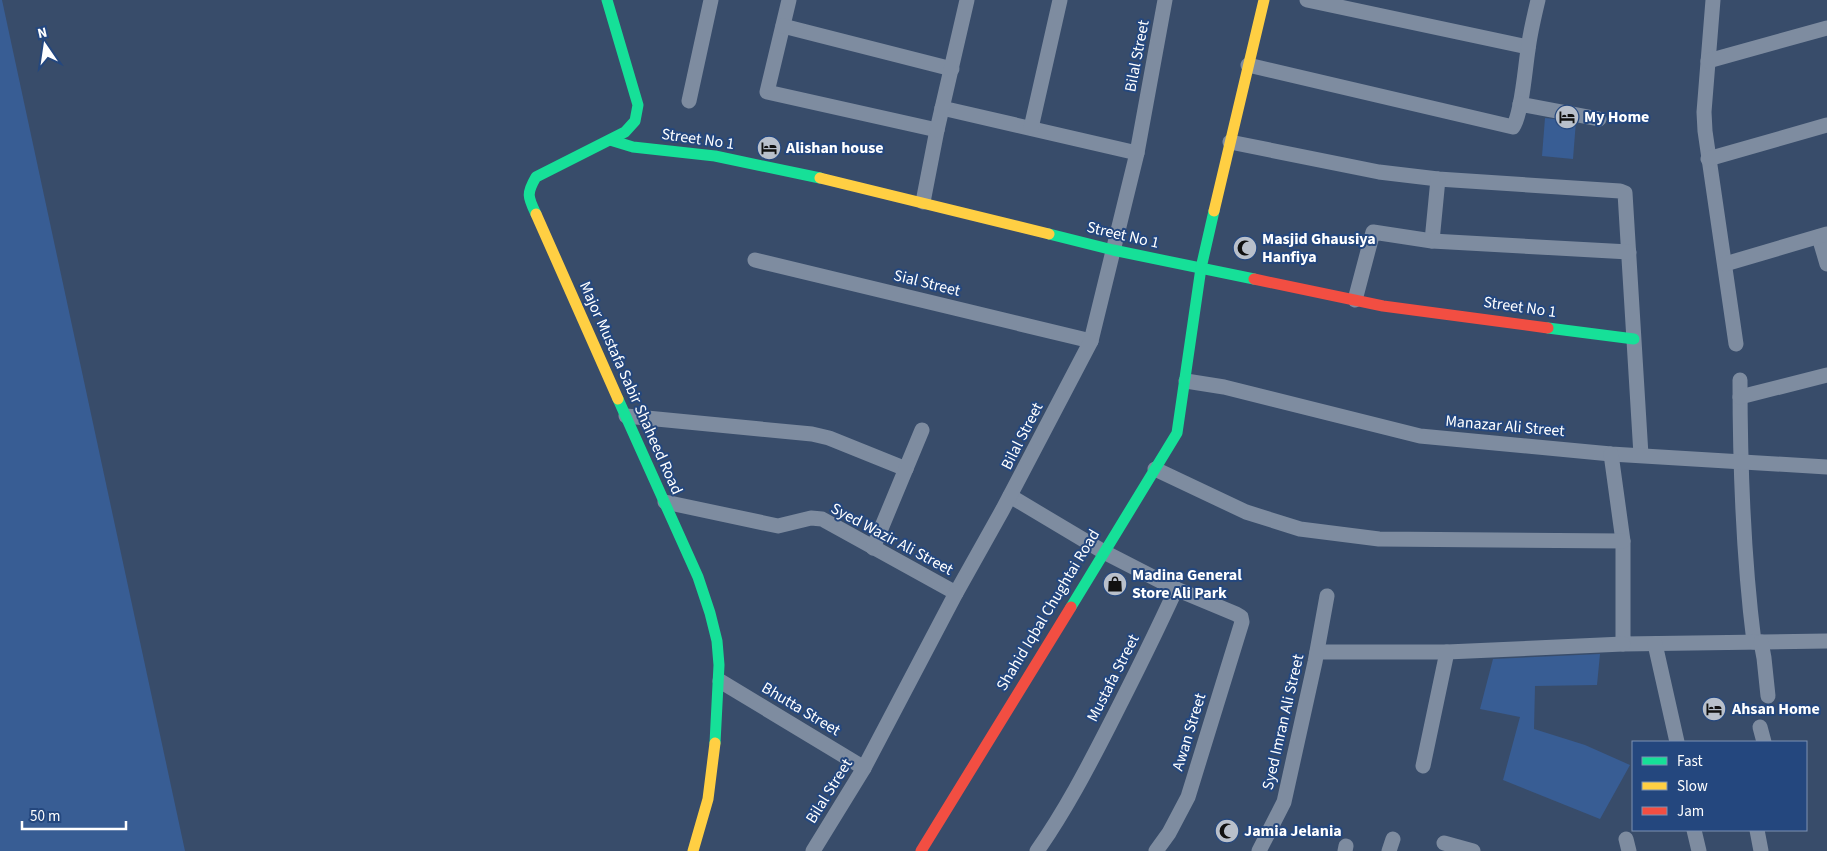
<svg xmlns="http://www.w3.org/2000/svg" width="1827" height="851" viewBox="0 0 1827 851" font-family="'Source Sans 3',sans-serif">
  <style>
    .green { fill: #385d94 }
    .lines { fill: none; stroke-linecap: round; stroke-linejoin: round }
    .street { stroke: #7e8ca0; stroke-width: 15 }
    .fast { stroke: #16e098; stroke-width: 11 }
    .slow { stroke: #ffcf43; stroke-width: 11 }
    .jam { stroke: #f24e42; stroke-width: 11 }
    .labels { text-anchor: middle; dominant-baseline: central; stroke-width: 4; stroke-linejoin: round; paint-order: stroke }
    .street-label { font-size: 16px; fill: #fff; stroke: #24477e }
    .poi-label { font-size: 16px; font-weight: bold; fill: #fff; stroke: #24477e; text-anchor: start }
  </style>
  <rect width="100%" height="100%" fill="#384c6a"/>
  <!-- green -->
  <g class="green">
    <path d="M0,0H2L185,851H0Z"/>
    <path d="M1545,118L1576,121L1573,159L1542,156Z"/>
    <path d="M1600,654L1597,685L1535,686L1534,729L1585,745L1630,765L1600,819L1503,780L1520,717L1480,709L1493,659Z"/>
  </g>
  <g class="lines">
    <!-- street -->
    <g class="street">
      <path d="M789,0L767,92L937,130L923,202"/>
      <path d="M1307,0L1528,47"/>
      <path d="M1713,0L1704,112L1705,131L1736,344"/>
      <path d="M783,26L952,69"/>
      <path d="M1708,61L1827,28"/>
      <path d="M1248,65L1513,127C1522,113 1525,68 1528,50C1530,33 1534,17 1538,0"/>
      <path d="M689,101L711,0"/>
      <path d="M1520,104L1599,119"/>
      <path d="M942,108L1137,153"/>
      <path d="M1031,128L1060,0"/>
      <path d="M937,130L967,0"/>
      <path d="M1230,142L1379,172L1438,179L1620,191L1625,193L1641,455"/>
      <path d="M1708,159L1827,125"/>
      <path d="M1819,237L1827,264"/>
      <path d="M1432,241L1438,179"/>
      <path d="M755,260L1091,341"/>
      <path d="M1725,264L1827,234"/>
      <path d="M1355,300L1373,232L1432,241L1629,252"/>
      <path d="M1740,380C1740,468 1743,555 1754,642"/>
      <path d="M1186,381L1224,387L1420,436L1611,454L1827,467"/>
      <path d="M1740,397L1827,375"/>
      <path d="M626,416L812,434L829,438L906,469"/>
      <path d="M1611,454L1623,541V644L1827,641"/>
      <path d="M1155,469L1246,512L1300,529L1379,539L1623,541"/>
      <path d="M1010,496L1104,552L1176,589C1155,635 1132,681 1109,726C1087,769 1065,811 1037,851"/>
      <path d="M665,502L778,526L811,518L822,519L956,593"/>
      <path d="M873,548L922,430"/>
      <path d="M1761,642L1764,658L1768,696"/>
      <path d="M1655,644L1677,742"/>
      <path d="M1317,652H1447L1623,644"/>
      <path d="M720,681L864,768"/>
      <path d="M1760,727L1764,742"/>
      <path d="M1423,766L1447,652"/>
      <path d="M1694,830L1699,851"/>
      <path d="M1757,830L1761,851"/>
      <path d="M1626,839L1629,851"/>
      <path d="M1444,843L1473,851"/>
      <path d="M813,851L864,768L956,593L1003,509L1091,341L1137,153L1165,0"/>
      <path d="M1156,851L1169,833L1188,797L1242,622L1241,617L1236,614L1176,589"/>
      <path d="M1259,851L1284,802L1315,662L1327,596"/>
      <path d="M1345,851L1346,846"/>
      <path d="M1389,851L1393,839"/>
    </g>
    <!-- fast -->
    <g class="fast">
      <path d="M610,140L633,147L715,156L820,178"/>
      <path d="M536,214C528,197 526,194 536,177L625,132L635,121L638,105L607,0"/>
      <path d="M1049,234L1113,250L1254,279"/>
      <path d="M1548,328L1634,339"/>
      <path d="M618,399L698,577L710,613L717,641L719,665L715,743"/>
      <path d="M1071,607L1177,433L1201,268L1214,211"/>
    </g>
    <!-- slow -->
    <g class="slow">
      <path d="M820,178L1049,234"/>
      <path d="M1214,211L1264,0"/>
      <path d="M536,214L618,399"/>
      <path d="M693,851L708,799L715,743"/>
    </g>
    <!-- jam -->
    <g class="jam">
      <path d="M1254,279L1383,306L1548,328"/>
      <path d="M921,851L1071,607"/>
    </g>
  </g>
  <!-- icons -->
  <defs>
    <g id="hotel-disc" transform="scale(1.25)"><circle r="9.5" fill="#b9c0cb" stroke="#24477e"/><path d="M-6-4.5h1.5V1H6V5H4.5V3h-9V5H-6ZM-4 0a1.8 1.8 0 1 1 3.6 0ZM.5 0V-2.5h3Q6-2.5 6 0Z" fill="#111"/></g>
    <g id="mosque-disc" transform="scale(1.25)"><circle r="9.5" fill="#b9c0cb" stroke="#24477e"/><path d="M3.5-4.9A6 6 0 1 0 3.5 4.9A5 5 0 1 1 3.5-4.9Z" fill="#111"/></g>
    <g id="shop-disc" transform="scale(1.25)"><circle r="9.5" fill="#b9c0cb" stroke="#24477e"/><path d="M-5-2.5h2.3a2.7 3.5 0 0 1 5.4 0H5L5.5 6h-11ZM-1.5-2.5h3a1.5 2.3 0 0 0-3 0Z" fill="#111"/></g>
  </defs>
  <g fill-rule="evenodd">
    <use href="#hotel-disc" x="1567" y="117"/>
    <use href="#hotel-disc" x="769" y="148"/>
    <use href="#mosque-disc" x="1245" y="248"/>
    <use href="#shop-disc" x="1115" y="584"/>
    <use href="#hotel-disc" x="1714" y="709"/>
    <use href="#mosque-disc" x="1227" y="831"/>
  </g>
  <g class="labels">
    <!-- street labels -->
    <g class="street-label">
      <text transform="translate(1137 56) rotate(-79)">Bilal Street</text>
      <text transform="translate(698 139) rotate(8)">Street No 1</text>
      <text transform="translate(1123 235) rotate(13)">Street No 1</text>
      <text transform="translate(927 283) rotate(14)">Sial Street</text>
      <text transform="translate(1520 307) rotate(8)">Street No 1</text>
      <text transform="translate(631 388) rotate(66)">Major Mustafa Sabir Shaheed Road</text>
      <text transform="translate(1505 426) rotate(5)">Manazar Ali Street</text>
      <text transform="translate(1022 436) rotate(-63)">Bilal Street</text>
      <text transform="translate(892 539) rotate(28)">Syed Wazir Ali Street</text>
      <text transform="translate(1048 610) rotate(-59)">Shahid Iqbal Chughtai Road</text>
      <text transform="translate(1113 678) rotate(-63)">Mustafa Street</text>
      <text transform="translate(801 709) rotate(31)">Bhutta Street</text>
      <text transform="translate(1283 722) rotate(-77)">Syed Imran Ali Street</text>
      <text transform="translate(1189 732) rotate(-73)">Awan Street</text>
      <text transform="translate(829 791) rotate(-58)">Bilal Street</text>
    </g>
    <!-- poi labels -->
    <g class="poi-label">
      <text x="1584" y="117">My Home</text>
      <text x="786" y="148">Alishan house</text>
      <text x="1262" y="239">Masjid Ghausiya<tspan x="1262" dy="18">Hanfiya</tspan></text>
      <text x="1132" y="575">Madina General<tspan x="1132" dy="18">Store Ali Park</tspan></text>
      <text x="1732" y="709">Ahsan Home</text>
      <text x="1244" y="831">Jamia Jelania</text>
    </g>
  </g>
  <!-- legend -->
  <rect x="1632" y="741" width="175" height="90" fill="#24477e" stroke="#7c91b2"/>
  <rect x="1642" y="757" width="25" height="8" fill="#16e098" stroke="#7c91b2"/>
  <text x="1677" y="766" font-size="15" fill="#ffffff">Fast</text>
  <rect x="1642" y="782" width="25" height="8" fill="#ffcf43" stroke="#7c91b2"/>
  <text x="1677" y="791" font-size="15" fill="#ffffff">Slow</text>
  <rect x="1642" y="807" width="25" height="8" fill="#f24e42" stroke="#7c91b2"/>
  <text x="1677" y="816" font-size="15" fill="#ffffff">Jam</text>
  <!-- north arrow -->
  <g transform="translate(45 45) rotate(347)" stroke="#24477e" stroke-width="4" paint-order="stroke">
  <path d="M0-4L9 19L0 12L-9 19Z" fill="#ffffff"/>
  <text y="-8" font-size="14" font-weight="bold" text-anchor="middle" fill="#ffffff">N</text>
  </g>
  <!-- scale -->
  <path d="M22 821v8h104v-8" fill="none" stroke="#ffffff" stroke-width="2.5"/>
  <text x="30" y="821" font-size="15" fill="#ffffff" stroke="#24477e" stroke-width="4" paint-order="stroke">50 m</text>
</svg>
